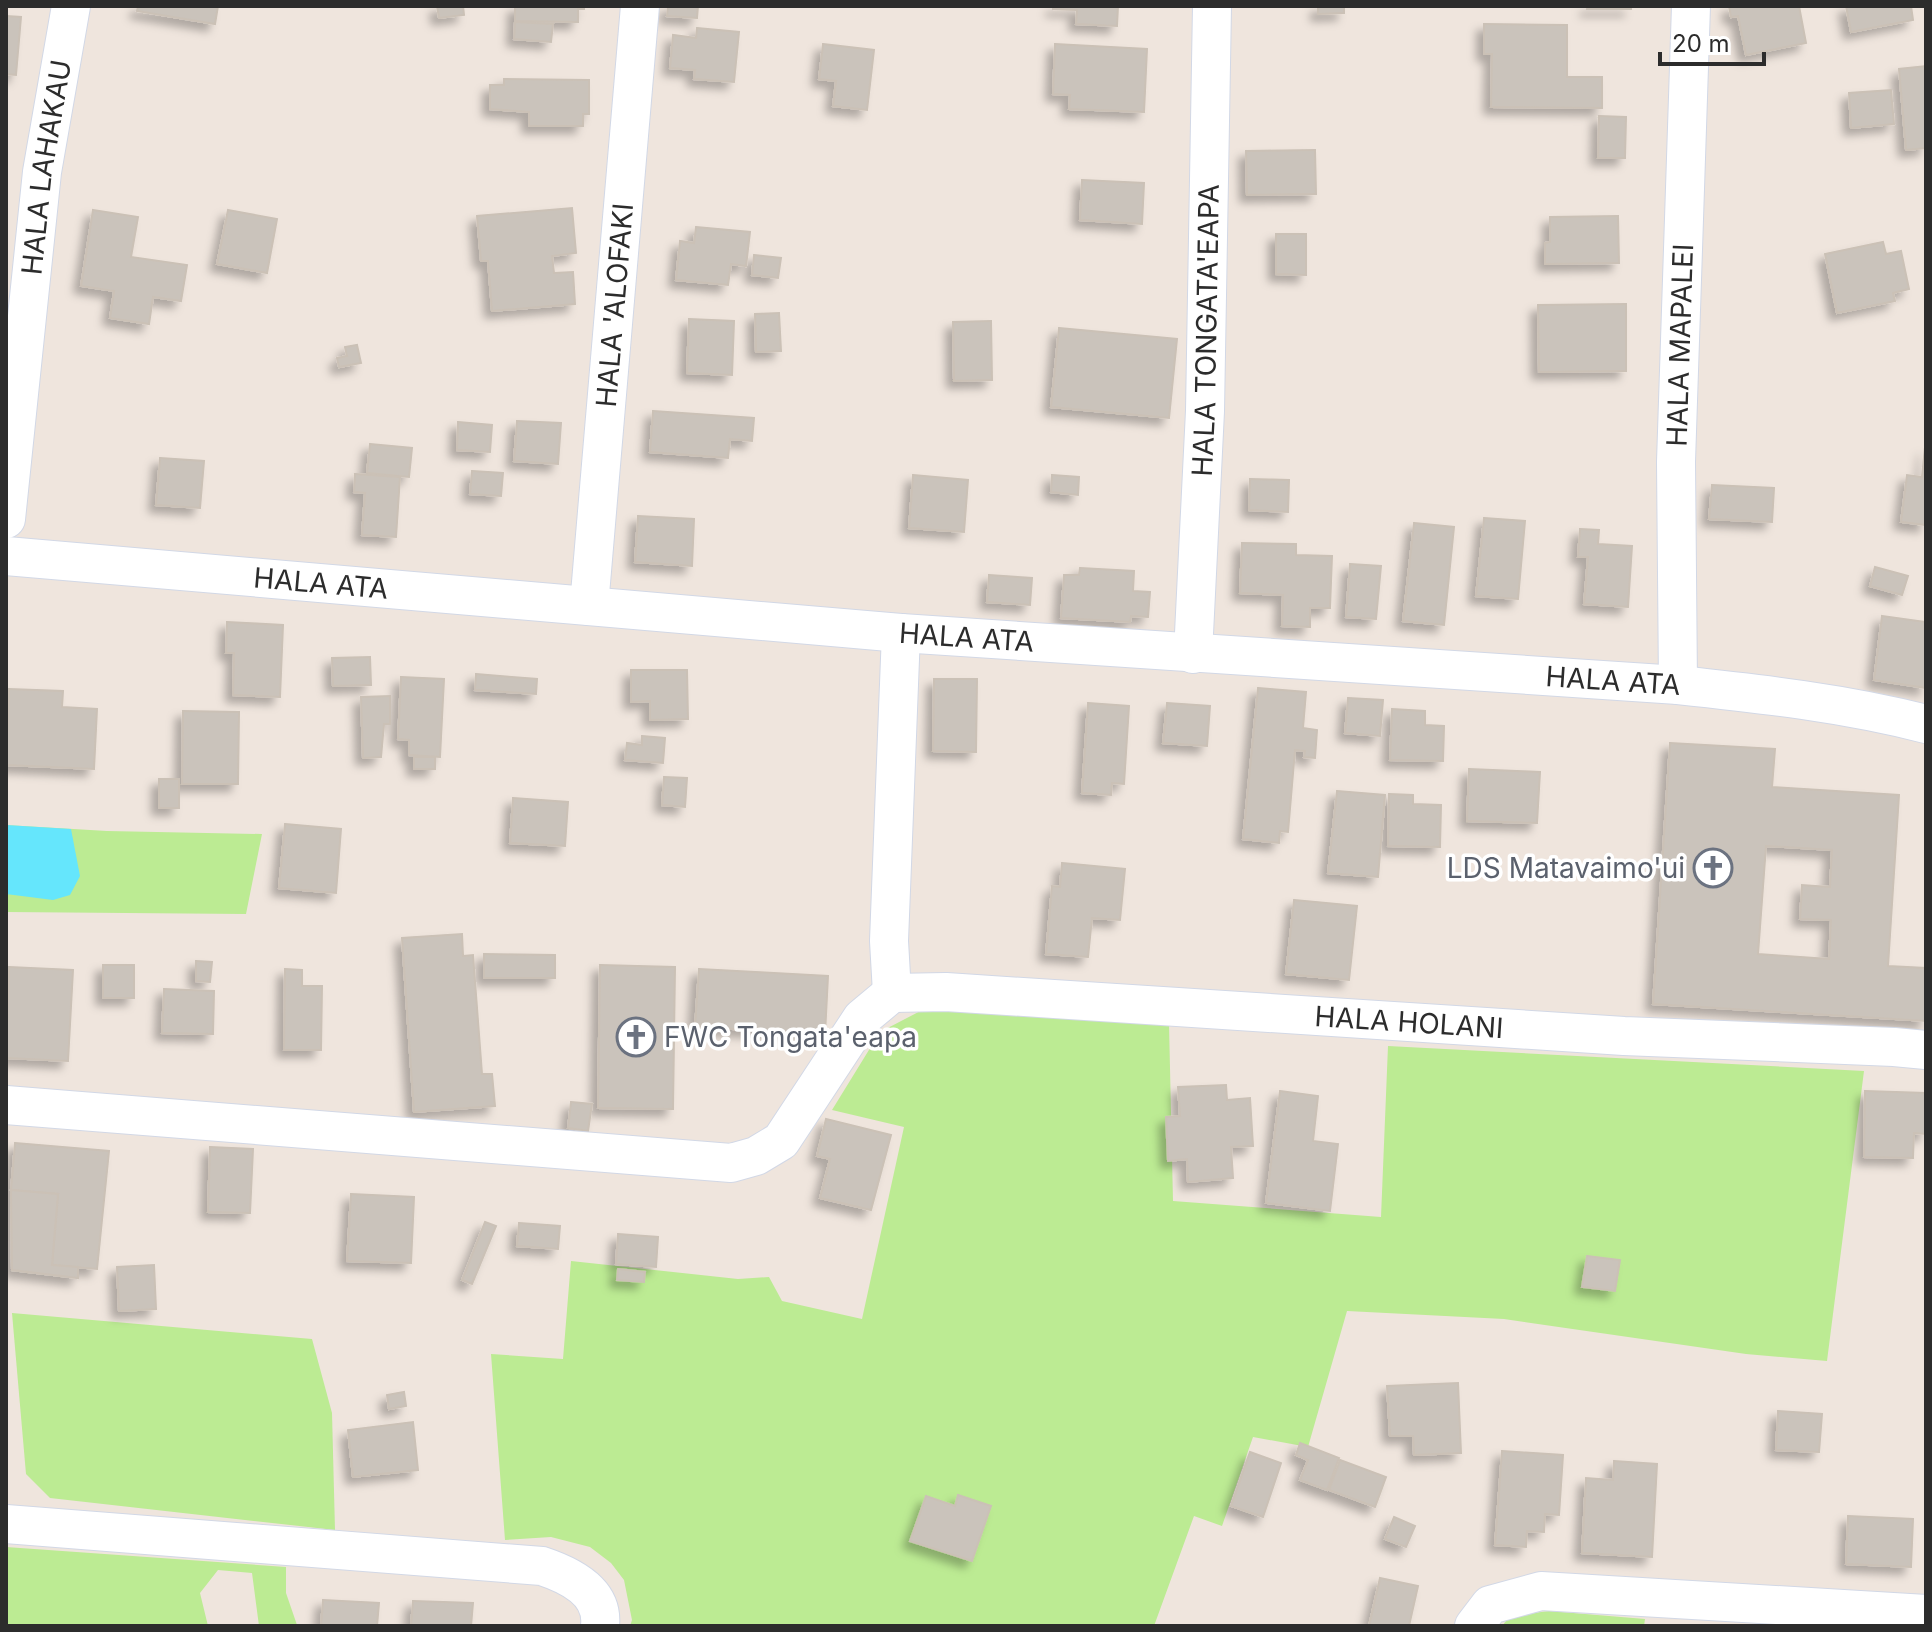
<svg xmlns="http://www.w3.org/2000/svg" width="1932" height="1632" viewBox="0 0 1932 1632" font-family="Inter,sans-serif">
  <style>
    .green { fill: #bceb93 }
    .water { fill: #65e6fc }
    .building { fill: #cac3bb; stroke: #cbc1b6; stroke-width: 2; fill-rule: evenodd; filter: url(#shadow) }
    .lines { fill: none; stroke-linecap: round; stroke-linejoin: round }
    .minor-casing { stroke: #d2d8e6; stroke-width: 40 }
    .minor { stroke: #fff; stroke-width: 38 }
    .labels { text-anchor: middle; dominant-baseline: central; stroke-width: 7; stroke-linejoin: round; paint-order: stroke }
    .street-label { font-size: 28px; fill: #2c2c2c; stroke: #fff }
    .worship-label { font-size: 28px; fill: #5b616d; stroke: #fff; text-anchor: end }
  </style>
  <defs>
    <filter id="shadow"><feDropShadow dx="-7" dy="7" stdDeviation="4" flood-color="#0004"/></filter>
  </defs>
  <rect width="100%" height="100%" fill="#efe5dd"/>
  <!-- green -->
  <g class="green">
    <path d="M6,825L107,831L262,834L246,914L6,912Z"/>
    <path d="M930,1006L1169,1024L1173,1201L1381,1217L1388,1046L1864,1071L1827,1361L1746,1354L1504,1319L1347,1311L1308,1447L1253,1437L1222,1526L1194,1516L1154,1626H630L632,1620L624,1580L611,1563L590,1547L551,1537L505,1540L491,1354L563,1359L571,1261L738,1279L769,1277L782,1301L862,1319L904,1127L832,1110L880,1032Z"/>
    <path d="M12,1313L312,1339L332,1413L335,1530L50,1498L26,1474Z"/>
    <path d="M6,1547L286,1567V1593L297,1625L259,1626L252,1573L218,1570L200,1593L208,1626H6Z"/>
    <path d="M1549,1611L1645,1619L1644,1626H1502L1510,1616Z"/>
  </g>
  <!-- water -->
  <path class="water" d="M6,825L71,829L80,876L70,895L53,900L6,894Z"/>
  <!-- building -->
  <g class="building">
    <path d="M138,6H218L215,24L137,11Z"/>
    <path d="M437,6H463L464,15L439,18Z"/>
    <path d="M515,6H584V9H578V22L515,21Z"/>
    <path d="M668,6H698L697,18L667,16Z"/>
    <path d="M1053,6H1118L1117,26L1076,24L1077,10L1053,9Z"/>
    <path d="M1318,6H1344V13L1318,14Z"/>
    <path d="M1588,6H1631V9H1587Z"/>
    <path d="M1729,6H1799L1806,43L1746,55L1738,16L1731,17Z"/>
    <path d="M1846,6H1911L1913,20L1851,32Z"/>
    <path d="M6,16L21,17L16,75L6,74Z"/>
    <path d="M515,22L553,24L551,42L514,39Z"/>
    <path d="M1484,24L1567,25V77H1602V108L1491,107L1492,54H1484Z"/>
    <path d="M697,28L739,32L734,82L694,79L695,70L670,68L673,35L696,38Z"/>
    <path d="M823,44L874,50L867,110L833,106L836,81L819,79Z"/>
    <path d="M1055,44L1147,49L1144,112L1069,109L1070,95L1053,94Z"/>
    <path d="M1926,66V148L1906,150L1899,69Z"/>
    <path d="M504,79L589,80V114H583V126H529V112L490,109V85H504Z"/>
    <path d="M1891,90L1894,124L1851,128L1849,93Z"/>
    <path d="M1599,116L1626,117L1625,158H1598Z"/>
    <path d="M1315,150L1316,194L1247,195L1246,151Z"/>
    <path d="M1082,180L1144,183L1142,224L1080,220Z"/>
    <path d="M572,208L576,253L552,256L554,273L573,272L575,304L492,311L488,261H481L477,216Z"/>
    <path d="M93,210L138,217L131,257L187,265L181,301L153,297L149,324L110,318L114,291L81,286Z"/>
    <path d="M228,210L277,219L267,273L217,264Z"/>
    <path d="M1618,216L1619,263L1545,264V243L1550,242V217Z"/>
    <path d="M696,227L750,232L746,266L731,264L728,285L676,280L680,241L694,243Z"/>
    <path d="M1276,234H1306V275L1276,274Z"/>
    <path d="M1883,242L1886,254L1901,251L1909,289L1893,293L1895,301L1837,313L1825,254Z"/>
    <path d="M754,255L781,258L778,278L752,275Z"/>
    <path d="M1626,304V371L1539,372L1538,305Z"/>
    <path d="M779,313L781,351L756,352L755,314Z"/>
    <path d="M689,319L734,321L732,375L687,373Z"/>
    <path d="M991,321L992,380L954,381L953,322Z"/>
    <path d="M1059,328L1177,339L1169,418L1051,407Z"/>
    <path d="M357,345L361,363L339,367L337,358L347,356L345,347Z"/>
    <path d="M653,411L754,418L752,441L730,439L728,458L650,452Z"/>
    <path d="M517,421L561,423L558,464L514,461Z"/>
    <path d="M458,422L492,425L490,452L457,450Z"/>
    <path d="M370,444L412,448L409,477L367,473Z"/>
    <path d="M1925,447L1926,525L1901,522L1907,475L1922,477Z"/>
    <path d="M160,458L204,461L200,508L156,505Z"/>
    <path d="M472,471L503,473L501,496L470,494Z"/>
    <path d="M355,474L400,477L396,537L362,535L365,493L354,492Z"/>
    <path d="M913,475L968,480L964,532L909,528Z"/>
    <path d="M1052,475L1079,477L1078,495L1051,492Z"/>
    <path d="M1250,479L1289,480L1288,512L1249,510Z"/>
    <path d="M1712,485L1774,488L1772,522L1709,519Z"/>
    <path d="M638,516L694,519L692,566L635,562Z"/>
    <path d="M1484,518L1525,521L1518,599L1476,596Z"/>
    <path d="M1414,523L1454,527L1444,625L1403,621Z"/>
    <path d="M1580,529L1599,530L1598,544L1632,546L1628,607L1584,604L1588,557H1578Z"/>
    <path d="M1242,543L1296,544V555L1332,556L1330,608H1310V627L1282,626L1283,595L1240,593Z"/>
    <path d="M1350,564L1381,566L1376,619L1346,617Z"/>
    <path d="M1875,567L1908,576L1902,595L1870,586Z"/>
    <path d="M1080,568L1134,571L1133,591L1150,592L1148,617L1131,616L1130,622L1061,618L1064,575H1079Z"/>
    <path d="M989,575L1032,578L1030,605L987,602Z"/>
    <path d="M1882,616L1926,622V688L1874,680Z"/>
    <path d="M227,622L283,625L280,697L233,695L234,653H226Z"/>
    <path d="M370,657L371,685L333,686L332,658Z"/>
    <path d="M631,670H687L688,719L650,720V701L631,702Z"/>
    <path d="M476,674L537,679L536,694L475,690Z"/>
    <path d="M401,677L444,679L440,757L409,755V740L398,739Z"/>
    <path d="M934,679H977L976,752L933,751Z"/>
    <path d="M1258,688L1306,692L1303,728L1317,730L1315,758L1304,757L1305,751L1295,750L1288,832L1280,831L1279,843L1243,839Z"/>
    <path d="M9,689L63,691L62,707L97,709L94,769L6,765Z"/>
    <path d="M390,696V724H384L381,757L363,758L361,697Z"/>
    <path d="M1348,698L1383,700L1380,736L1345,733Z"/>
    <path d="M1088,703L1129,706L1124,784L1112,783L1111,795L1082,793Z"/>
    <path d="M1167,703L1210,706L1207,746L1163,743Z"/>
    <path d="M1392,709L1425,711V725L1444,726L1443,761L1390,760Z"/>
    <path d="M183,711L239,712L238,784H182Z"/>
    <path d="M642,736L665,738L663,763L625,760L627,743L642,745Z"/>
    <path d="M1670,743L1775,749L1772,787L1899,795L1888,966L1926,968V1021L1653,1004ZM1766,846L1832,850L1830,887L1802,885L1800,919L1831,920L1829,959L1758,954Z"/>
    <rect x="414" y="757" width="21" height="12"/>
    <path d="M1469,769L1540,772L1537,823L1467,821Z"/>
    <path d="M664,777L687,778L685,807L662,805Z"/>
    <rect x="159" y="779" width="20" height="29"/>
    <path d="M1337,791L1385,795L1378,877L1328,873Z"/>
    <path d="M1389,794L1413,795V804L1441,805L1440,847L1388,846Z"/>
    <path d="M513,798L568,802L565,846L510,843Z"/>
    <path d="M285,824L341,829L336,893L279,888Z"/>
    <path d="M1062,863L1125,869L1120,920L1092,918L1088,957L1046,954L1052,886L1060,887Z"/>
    <path d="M1294,900L1357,906L1349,980L1286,974Z"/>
    <path d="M462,934L463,956L473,955L482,1074H492L495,1106L414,1112L402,938Z"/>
    <path d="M484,954L555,955V978H484Z"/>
    <path d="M196,961L212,962L210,982L196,981Z"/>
    <rect x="103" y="965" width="31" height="33"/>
    <path d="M600,965L675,967L673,1109L598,1108Z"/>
    <path d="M9,967L73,970L68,1061L6,1058Z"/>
    <path d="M285,969L302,970V986H322L321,1050H284Z"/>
    <path d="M699,969L828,976L825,1034L695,1027Z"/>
    <path d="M164,989L214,991L213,1034L162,1033Z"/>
    <path d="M1226,1085L1227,1100L1250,1098L1253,1146L1231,1147L1233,1178L1188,1182L1187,1159L1168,1161L1166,1117L1180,1116L1178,1087Z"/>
    <path d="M1280,1091L1318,1096L1313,1141L1338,1144L1330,1211L1266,1203Z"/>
    <path d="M1865,1091L1926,1093V1134L1914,1133L1913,1158L1864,1157Z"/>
    <path d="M571,1102L592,1104L588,1131L568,1128Z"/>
    <path d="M826,1119L891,1135L871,1210L820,1198L830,1159L817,1156Z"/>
    <path d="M15,1143L109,1151L97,1269L52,1265L58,1194L11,1190Z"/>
    <path d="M210,1147L253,1149L250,1213L208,1212Z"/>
    <path d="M11,1190L58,1194L52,1265L78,1267V1278L12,1270Z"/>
    <path d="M351,1194L414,1197L411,1263L347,1261Z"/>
    <path d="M485,1222L496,1226L472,1284L462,1280Z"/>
    <path d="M519,1223L560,1226L558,1249L517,1246Z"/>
    <path d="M618,1234L658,1237L656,1267L616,1264Z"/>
    <path d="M1587,1256L1620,1260L1615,1291L1582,1287Z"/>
    <path d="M154,1265L156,1309L119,1311L117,1267Z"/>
    <path d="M618,1269L645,1272L644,1282L617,1280Z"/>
    <path d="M1458,1383L1461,1453L1414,1455L1413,1436H1390L1387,1386Z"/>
    <path d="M404,1392L406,1406L389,1409L387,1395Z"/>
    <path d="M1778,1411L1822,1414L1819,1452L1776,1450Z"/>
    <path d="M413,1422L418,1470L353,1477L348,1430Z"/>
    <path d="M1300,1443L1339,1458L1327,1490L1300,1480L1308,1460L1296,1455Z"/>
    <path d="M1502,1451L1563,1455L1559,1515L1545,1514L1544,1532L1527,1531L1526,1547L1495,1545Z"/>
    <path d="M1250,1452L1281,1463L1263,1517L1231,1506Z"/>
    <path d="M1340,1460L1386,1477L1375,1507L1329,1490Z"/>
    <path d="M1614,1461L1657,1464L1652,1557L1582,1553L1586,1478L1613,1480Z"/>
    <path d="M958,1495L991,1506L972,1561L910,1541L926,1496L955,1506Z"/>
    <path d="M1848,1516L1913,1519L1911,1567L1846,1564Z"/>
    <path d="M1394,1517L1415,1526L1406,1547L1385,1539Z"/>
    <path d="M1380,1578L1418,1586L1409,1626H1369Z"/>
    <path d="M323,1600L379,1603L377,1626H321Z"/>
    <path d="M413,1601L473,1603L471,1626H411Z"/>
  </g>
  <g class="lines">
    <!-- minor casing -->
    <g class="minor-casing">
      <g id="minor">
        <path id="s1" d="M6,519L42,172L71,6"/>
        <path id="s2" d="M6,556L901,633L1678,685C1762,694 1844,703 1926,724"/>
        <path id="s3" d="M589,606L640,6"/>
        <path id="s4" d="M1193,654L1205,411L1212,6"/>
        <path id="s5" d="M1678,685L1676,462L1691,6"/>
        <path id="s6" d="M892,993L946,992L1624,1036L1894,1047L1926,1050"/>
        <path d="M892,993L889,941L901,633"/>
        <path d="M6,1105L731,1163L756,1156L781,1141L862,1018L892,993"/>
        <path d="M6,1524L542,1566C569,1575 604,1591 600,1626"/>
        <path d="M1474,1626L1490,1605L1541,1591L1926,1614"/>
      </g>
    </g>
    <!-- minor -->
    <use href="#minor" class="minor"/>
  </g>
  <!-- icons -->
  <defs>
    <g id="church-ring" transform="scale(2)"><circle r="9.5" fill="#fff" stroke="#6b7280" stroke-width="1.5"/><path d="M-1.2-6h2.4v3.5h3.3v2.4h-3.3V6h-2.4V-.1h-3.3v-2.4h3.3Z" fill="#6b7280"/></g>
  </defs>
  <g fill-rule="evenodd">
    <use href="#church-ring" x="1713" y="868"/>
    <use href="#church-ring" x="636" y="1037"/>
  </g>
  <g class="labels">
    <!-- street labels -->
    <g class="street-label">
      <text stroke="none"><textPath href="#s1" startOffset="354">HALA LAHAKAU</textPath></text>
      <text stroke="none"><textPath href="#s3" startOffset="302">HALA 'ALOFAKI</textPath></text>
      <text stroke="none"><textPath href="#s4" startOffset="324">HALA TONGATA'EAPA</textPath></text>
      <text stroke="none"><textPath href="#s5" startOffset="340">HALA MAPALEI</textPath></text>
      <text stroke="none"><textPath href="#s2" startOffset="316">HALA ATA</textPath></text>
      <text stroke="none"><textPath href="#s2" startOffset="964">HALA ATA</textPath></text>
      <text stroke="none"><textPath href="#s2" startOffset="1612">HALA ATA</textPath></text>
      <text stroke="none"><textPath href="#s6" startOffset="518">HALA HOLANI</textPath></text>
    </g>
    <!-- worship labels -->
    <g class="worship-label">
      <text x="1685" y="868">LDS Matavaimo'ui</text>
      <text x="664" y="1037" text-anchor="start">FWC Tongata'eapa</text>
    </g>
  </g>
  <!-- border -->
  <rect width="1932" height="1632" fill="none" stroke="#2c2c2c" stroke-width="16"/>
  <!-- scale -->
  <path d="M1660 52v12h104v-12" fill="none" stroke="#2c2c2c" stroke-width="4"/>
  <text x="1672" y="52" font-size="24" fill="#2c2c2c" stroke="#ffffff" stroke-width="6" paint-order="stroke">20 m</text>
</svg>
